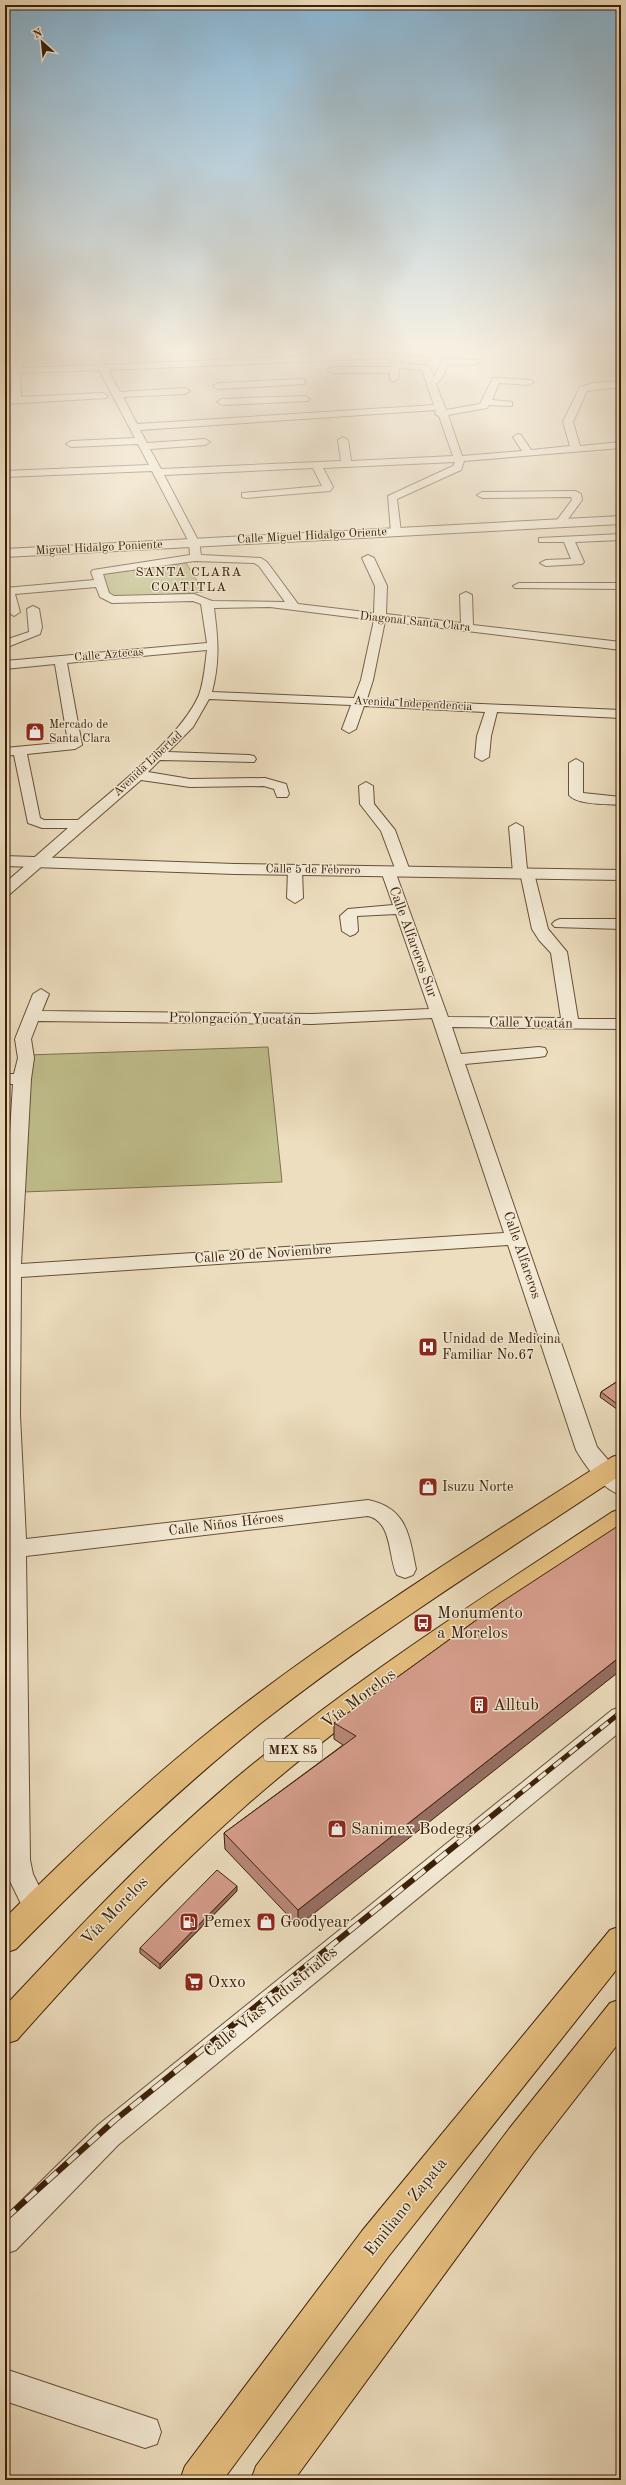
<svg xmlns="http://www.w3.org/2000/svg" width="626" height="2485" viewBox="0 0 626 2485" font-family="'Old Standard TT',serif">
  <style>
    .green { fill: #c0bf8c; stroke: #7e704a }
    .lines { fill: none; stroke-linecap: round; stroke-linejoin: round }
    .minor-casing { stroke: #685036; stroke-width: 2 }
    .tertiary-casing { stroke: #685036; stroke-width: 2 }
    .primary-casing { stroke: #3c2008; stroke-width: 2 }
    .minor { fill: #f3ead5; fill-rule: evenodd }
    .tertiary { fill: #f3ead5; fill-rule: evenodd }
    .primary { fill: #e6bf80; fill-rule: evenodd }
    .rail-far1-casing { stroke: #3c2008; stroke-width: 5 }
    .rail-casing { stroke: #3c2008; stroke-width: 6 }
    .rail-far1 { stroke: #f3ead5; stroke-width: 3.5; stroke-dasharray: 10; stroke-linecap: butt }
    .rail { stroke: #f3ead5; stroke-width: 4.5; stroke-dasharray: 14; stroke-linecap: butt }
    .wall { fill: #b88879; stroke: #3c2008 }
    .shaded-wall { fill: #966f63; stroke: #3c2008 }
    .building { fill: #d69e8d; stroke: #3c2008 }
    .labels { text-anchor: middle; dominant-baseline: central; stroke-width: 3; stroke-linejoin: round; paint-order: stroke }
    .far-street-label { font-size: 12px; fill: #3c2008; stroke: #f3ead5 }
    .far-poi-label { font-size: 12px; fill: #3c2008; stroke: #f3ead5; text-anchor: start }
    .far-quarter-label { font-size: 13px; letter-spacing: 1px; fill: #3c2008; stroke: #f3ead5 }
    .shield { fill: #f3ead5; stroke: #735d46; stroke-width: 1 }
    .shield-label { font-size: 13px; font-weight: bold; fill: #3c2008 }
    .street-label { font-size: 14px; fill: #3c2008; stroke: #f3ead5 }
    .poi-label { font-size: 14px; fill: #3c2008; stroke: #f3ead5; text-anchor: start }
    .near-poi-label { font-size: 17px; fill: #3c2008; stroke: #f3ead5; text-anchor: start }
    .near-street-label { font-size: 17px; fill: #3c2008; stroke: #f3ead5 }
  </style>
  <rect width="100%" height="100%" fill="#eddebf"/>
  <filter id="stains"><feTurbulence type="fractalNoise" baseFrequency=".005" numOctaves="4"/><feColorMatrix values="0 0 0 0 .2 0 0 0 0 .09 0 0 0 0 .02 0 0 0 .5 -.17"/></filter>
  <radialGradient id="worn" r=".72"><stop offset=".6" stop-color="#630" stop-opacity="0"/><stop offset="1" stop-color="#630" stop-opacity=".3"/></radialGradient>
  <!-- green -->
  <g class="green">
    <path d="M186,563L204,592L117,598L109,596L103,574Z"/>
    <path d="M268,1047L282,1182L23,1192L27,1055Z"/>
  </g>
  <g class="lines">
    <!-- minor casing -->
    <g class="minor-casing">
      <g id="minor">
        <path d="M20,350H28L22,368L96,365L89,350H98L105,365L395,352L397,350L465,351L466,353L462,356L403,355L400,363L429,366L434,377L443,359L479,360L480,362L476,365L449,364L442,378L436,384L446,410L480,404L493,378L532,380L534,382L529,385L499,383L492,400L512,402V406L489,405L487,408L448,415L462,456L522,451L513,437L518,434L521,435L531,450L570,446L563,422L580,387L593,383L621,381V387L587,391L573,422L580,446L621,442V448L464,461L461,470L397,499L401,532L396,535L391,532L388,496L453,466L455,462L323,468L333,487L330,491L246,498L242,497V493L322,486L313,468L164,475L199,542L201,555L261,558L267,562L298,604L374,613L375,586L362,558L368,555L374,558L387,586L386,614L461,623L460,595L466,592L472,595L473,625L621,642V650L385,621L373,680L367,699L621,710V718L497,712L491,736L489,757L482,761L475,757L477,736L485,712L364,706L356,729L349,733L342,729L351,705L209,699L193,727L168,752L249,755L254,756L256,759L254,762L160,760L148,772L190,779L265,778L286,784L289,794L287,797H277L274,789L264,786L190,787L141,780L10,894L5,895V883L68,828H42L28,823L14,755L5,756V748L68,742L55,664L5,669V661L207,643L201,604L193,601L112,603L100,597L96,587L15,594L20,612L14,616L8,612L5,588L94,580L91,572L93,570L190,555L189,542L152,471L5,477V471L149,465L138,444L71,447L66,444L71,441L135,438L99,370L20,373L21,397L103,393L108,396L106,398L5,404V398H11L12,371ZM392,358L391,367H331L327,370L331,373H390V379L394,382L398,379L399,368L422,370L434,405L137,424L123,397L185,394L190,391L185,388L120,392L108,370ZM436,410L435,414L439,416L453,456L351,461L348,440L343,437L338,440L341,461L161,469L150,449L205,445L210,442L205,439L147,443L140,430ZM195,561L254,563L259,566L285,602L212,601L194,594L114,596L109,593L103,574ZM270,607L374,620L361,680L354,698L212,692C220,661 218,639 214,608ZM207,650C205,665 204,681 199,695C181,737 114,789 78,820H44L40,818L27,754L75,749L82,745L67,663Z"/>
        <path d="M302,379L305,380V384L218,389L213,386L218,383Z"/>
        <path d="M305,396L310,399L308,401L222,405L217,402L222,399Z"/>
        <path d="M576,491L581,494L582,500L563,526L559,527L554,524L572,500L571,497L482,498L477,495L482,492Z"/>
        <path d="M621,534V540L575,542L584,562L582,564L546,566L540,563L546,560L571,559L564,542H539V538Z"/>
        <path d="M519,583H621V589L515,588L513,586Z"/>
        <path d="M33,606L39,609L42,627L40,634L5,648V640L29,632L27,609Z"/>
        <path d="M576,759L583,763V793L621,797V805C609,804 576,805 569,795V763Z"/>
        <path d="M366,782L373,786L374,804L395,830L410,871L408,874H398L396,871L381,831L360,804L359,786Z"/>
        <path d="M516,823L523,827L527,869L534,873L548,929L567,952L578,1019H621V1029L452,1027L461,1054L539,1047L545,1048L547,1052L545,1056L539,1057L465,1064L597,1447L621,1475V1495C602,1489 586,1467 576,1450L508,1245L21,1277L20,1415L26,1539L368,1500C407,1508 409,1535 416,1569L413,1575L405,1578L397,1575C388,1558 393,1522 368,1516L26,1556L30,1860L33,1874L49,1907L45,1916L36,1919L27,1916L7,1875L5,1866V1213L13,1084H5V1074H14L18,1058L15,1039L33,994L41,989L49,994L42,1011L312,1014L429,1009L396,914L357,916L358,931L355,934L350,936L342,931L340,916L348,909L393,905L381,871L388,867L395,871L448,1017L561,1018L551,953L539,940L532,929L521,877L513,873L509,827ZM432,1018L504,1233L21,1264L31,1079L34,1058L31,1039L38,1021L312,1024Z"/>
        <path d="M295,866L302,870L303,898L295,903L287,898L288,870Z"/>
        <path d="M560,919H621V929L555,927L552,924L555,921Z"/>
        <path d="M621,1707V1731L118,2145L16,2250L5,2254V2217L98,2125L612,1710Z"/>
        <path d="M5,2369L157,2420L161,2432L157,2444L145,2448L5,2401Z"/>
      </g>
    </g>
    <!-- tertiary casing -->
    <g class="tertiary-casing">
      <g id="tertiary">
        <path d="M621,516V524L5,557V549Z"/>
        <path d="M5,856L235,864L621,870V880L235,874L5,866Z"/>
      </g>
    </g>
    <!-- primary casing -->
    <g class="primary-casing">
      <g id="primary">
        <path d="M621,1454V1475C499,1556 375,1633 261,1723C174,1793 94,1870 16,1949L5,1953V1918C80,1843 158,1770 243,1705C361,1615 488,1537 612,1457Z"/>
        <path d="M621,1509V1532C495,1617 366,1701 251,1801C167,1875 91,1957 17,2040L5,2044V2006C77,1929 149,1852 229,1784C348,1683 482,1598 612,1512Z"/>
        <path d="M621,1926V1964L388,2257L223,2480H180L185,2466L362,2231L610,1930Z"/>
        <path d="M621,1999V2040L533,2153L294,2480H251L256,2466L509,2129L610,2003Z"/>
      </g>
    </g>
    <!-- minor -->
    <use href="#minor" class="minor"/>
    <!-- tertiary -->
    <use href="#tertiary" class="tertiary"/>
    <!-- primary -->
    <use href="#primary" class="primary"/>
    <!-- rail-far1 casing -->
    <g class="rail-far1-casing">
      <path id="rail-far1" d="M507,1804L621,1712"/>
    </g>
    <!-- rail casing -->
    <g class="rail-casing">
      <path id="rail" d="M5,2219L115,2120L508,1803"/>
    </g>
    <!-- rail-far1 -->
    <use href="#rail-far1" class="rail-far1"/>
    <!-- rail -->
    <use href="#rail" class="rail"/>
  </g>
  <!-- wall -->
  <g class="wall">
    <path d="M621,1379V1412L600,1397L601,1392Z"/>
    <path d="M500,1603L298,1926L225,1849L224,1833L343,1745L334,1739V1723Z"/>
    <path d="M237,1891L160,1969L140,1953V1948Z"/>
  </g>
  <!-- shaded-wall -->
  <g class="shaded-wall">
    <path d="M621,1656V1670L298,1926V1910Z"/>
    <path d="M237,1886V1891L160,1969V1964Z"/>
  </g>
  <!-- building -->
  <g class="building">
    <path d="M621,1379V1407L601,1392Z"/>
    <path d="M621,1524V1656L298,1910L224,1833L356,1736L334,1723L500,1603Z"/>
    <path d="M217,1870L237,1886L160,1964L140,1948Z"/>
  </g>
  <!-- sky -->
  <linearGradient id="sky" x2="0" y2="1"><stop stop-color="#89b7d6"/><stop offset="0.5" stop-color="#f7f0e2"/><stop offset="1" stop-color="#f7f0e2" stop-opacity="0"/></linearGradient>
  <rect width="626" height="698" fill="url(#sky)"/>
  <!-- icons -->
  <defs>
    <g id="shop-square" transform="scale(1)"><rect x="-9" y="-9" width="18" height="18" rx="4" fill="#8f2418" stroke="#f3ead5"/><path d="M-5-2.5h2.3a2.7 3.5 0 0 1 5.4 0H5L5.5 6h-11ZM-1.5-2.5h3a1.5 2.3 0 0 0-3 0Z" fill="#fff"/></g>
    <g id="hospital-square" transform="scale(1)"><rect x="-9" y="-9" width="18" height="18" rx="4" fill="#8f2418" stroke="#f3ead5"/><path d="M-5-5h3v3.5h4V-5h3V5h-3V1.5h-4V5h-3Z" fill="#fff"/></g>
    <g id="bus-square" transform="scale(1)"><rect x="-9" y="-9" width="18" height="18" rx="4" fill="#8f2418" stroke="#f3ead5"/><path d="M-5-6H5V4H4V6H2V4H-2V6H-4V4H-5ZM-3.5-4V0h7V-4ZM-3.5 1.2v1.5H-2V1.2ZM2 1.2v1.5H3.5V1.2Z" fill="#fff"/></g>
    <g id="building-square" transform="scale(1)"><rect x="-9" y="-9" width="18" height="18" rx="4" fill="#8f2418" stroke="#f3ead5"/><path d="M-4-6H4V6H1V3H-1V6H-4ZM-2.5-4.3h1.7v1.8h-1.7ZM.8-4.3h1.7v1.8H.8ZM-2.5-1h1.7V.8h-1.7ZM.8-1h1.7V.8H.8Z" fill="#fff"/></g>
    <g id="fuel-square" transform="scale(1)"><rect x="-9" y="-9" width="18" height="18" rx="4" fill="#8f2418" stroke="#f3ead5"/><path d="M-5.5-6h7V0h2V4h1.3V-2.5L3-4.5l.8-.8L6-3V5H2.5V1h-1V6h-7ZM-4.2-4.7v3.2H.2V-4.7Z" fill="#fff"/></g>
    <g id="supermarket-square" transform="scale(1)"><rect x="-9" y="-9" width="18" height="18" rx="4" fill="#8f2418" stroke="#f3ead5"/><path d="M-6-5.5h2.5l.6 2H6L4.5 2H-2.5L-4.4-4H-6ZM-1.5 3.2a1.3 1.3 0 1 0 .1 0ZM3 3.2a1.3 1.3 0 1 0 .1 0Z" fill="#fff"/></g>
  </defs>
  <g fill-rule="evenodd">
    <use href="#shop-square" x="35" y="732"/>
    <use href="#hospital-square" x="428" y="1347"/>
    <use href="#shop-square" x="428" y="1487"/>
    <use href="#bus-square" x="423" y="1623"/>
    <use href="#building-square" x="479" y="1705"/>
    <use href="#shop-square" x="337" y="1829"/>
    <use href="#fuel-square" x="189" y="1922"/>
    <use href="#shop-square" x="266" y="1922"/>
    <use href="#supermarket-square" x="194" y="1982"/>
  </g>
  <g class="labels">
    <!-- far-street labels -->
    <g class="far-street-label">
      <text transform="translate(312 536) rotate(-3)">Calle Miguel Hidalgo Oriente</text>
      <text transform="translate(99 548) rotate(-3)">Miguel Hidalgo Poniente</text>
      <text transform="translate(415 622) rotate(6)">Diagonal Santa Clara</text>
      <text transform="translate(109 655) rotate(-5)">Calle Aztecas</text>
      <text transform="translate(413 704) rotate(3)">Avenida Independencia</text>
      <text transform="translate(148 764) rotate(-43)">Avenida Libertad</text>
      <text transform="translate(313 870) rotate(1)">Calle 5 de Febrero</text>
    </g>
    <!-- far-poi labels -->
    <g class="far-poi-label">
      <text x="49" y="725">Mercado de<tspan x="49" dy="14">Santa Clara</tspan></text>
    </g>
    <!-- far-quarter labels -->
    <g class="far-quarter-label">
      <text x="189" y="572">SANTA CLARA<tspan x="189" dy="15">COATITLA</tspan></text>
    </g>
    <!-- shield labels -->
    <rect class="shield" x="264" y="1739" width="58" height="22" rx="3"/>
    <g class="shield-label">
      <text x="293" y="1750">MEX 85</text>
    </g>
    <!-- street labels -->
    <g class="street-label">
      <text transform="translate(413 942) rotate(70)">Calle Alfareros Sur</text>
      <text transform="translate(235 1019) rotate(1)">Prolongación Yucatán</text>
      <text transform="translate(531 1023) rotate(1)">Calle Yucatán</text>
      <text transform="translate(263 1254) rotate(-4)">Calle 20 de Noviembre</text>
      <text transform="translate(522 1255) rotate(71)">Calle Alfareros</text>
      <text transform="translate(226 1524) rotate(-7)">Calle Niños Héroes</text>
    </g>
    <!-- poi labels -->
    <g class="poi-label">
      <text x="442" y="1339">Unidad de Medicina<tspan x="442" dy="16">Familiar No.67</tspan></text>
      <text x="442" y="1487">Isuzu Norte</text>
    </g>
    <!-- near-poi labels -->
    <g class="near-poi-label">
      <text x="437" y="1613">Monumento<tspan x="437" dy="20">a Morelos</tspan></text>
      <text x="493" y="1705">Alltub</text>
      <text x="351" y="1829">Sanimex Bodega</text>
      <text x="203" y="1922">Pemex</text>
      <text x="280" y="1922">Goodyear</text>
      <text x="208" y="1982">Oxxo</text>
    </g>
    <!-- near-street labels -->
    <g class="near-street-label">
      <text transform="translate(359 1699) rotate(-37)">Vía Morelos</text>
      <text transform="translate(115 1911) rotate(-46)">Vía Morelos</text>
      <text transform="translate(271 2002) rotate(-39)">Calle Vías Industriales</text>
      <text transform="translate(406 2207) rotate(-51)">Emiliano Zapata</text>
    </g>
  </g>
  <!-- margin -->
  <rect width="626" height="2485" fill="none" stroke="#eddebf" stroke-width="20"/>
  <rect x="6" y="6" width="614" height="2473" fill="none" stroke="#3c2008" stroke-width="2"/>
  <rect x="10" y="10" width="606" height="2465" fill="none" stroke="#3c2008"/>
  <!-- north arrow -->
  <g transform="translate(42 42) rotate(333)" stroke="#f3ead5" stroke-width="3" paint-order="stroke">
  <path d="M0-3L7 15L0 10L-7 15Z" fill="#3c2008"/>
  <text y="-6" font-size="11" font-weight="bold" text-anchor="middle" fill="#3c2008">N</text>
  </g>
  <rect width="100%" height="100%" filter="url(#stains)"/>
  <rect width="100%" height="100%" fill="url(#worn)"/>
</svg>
